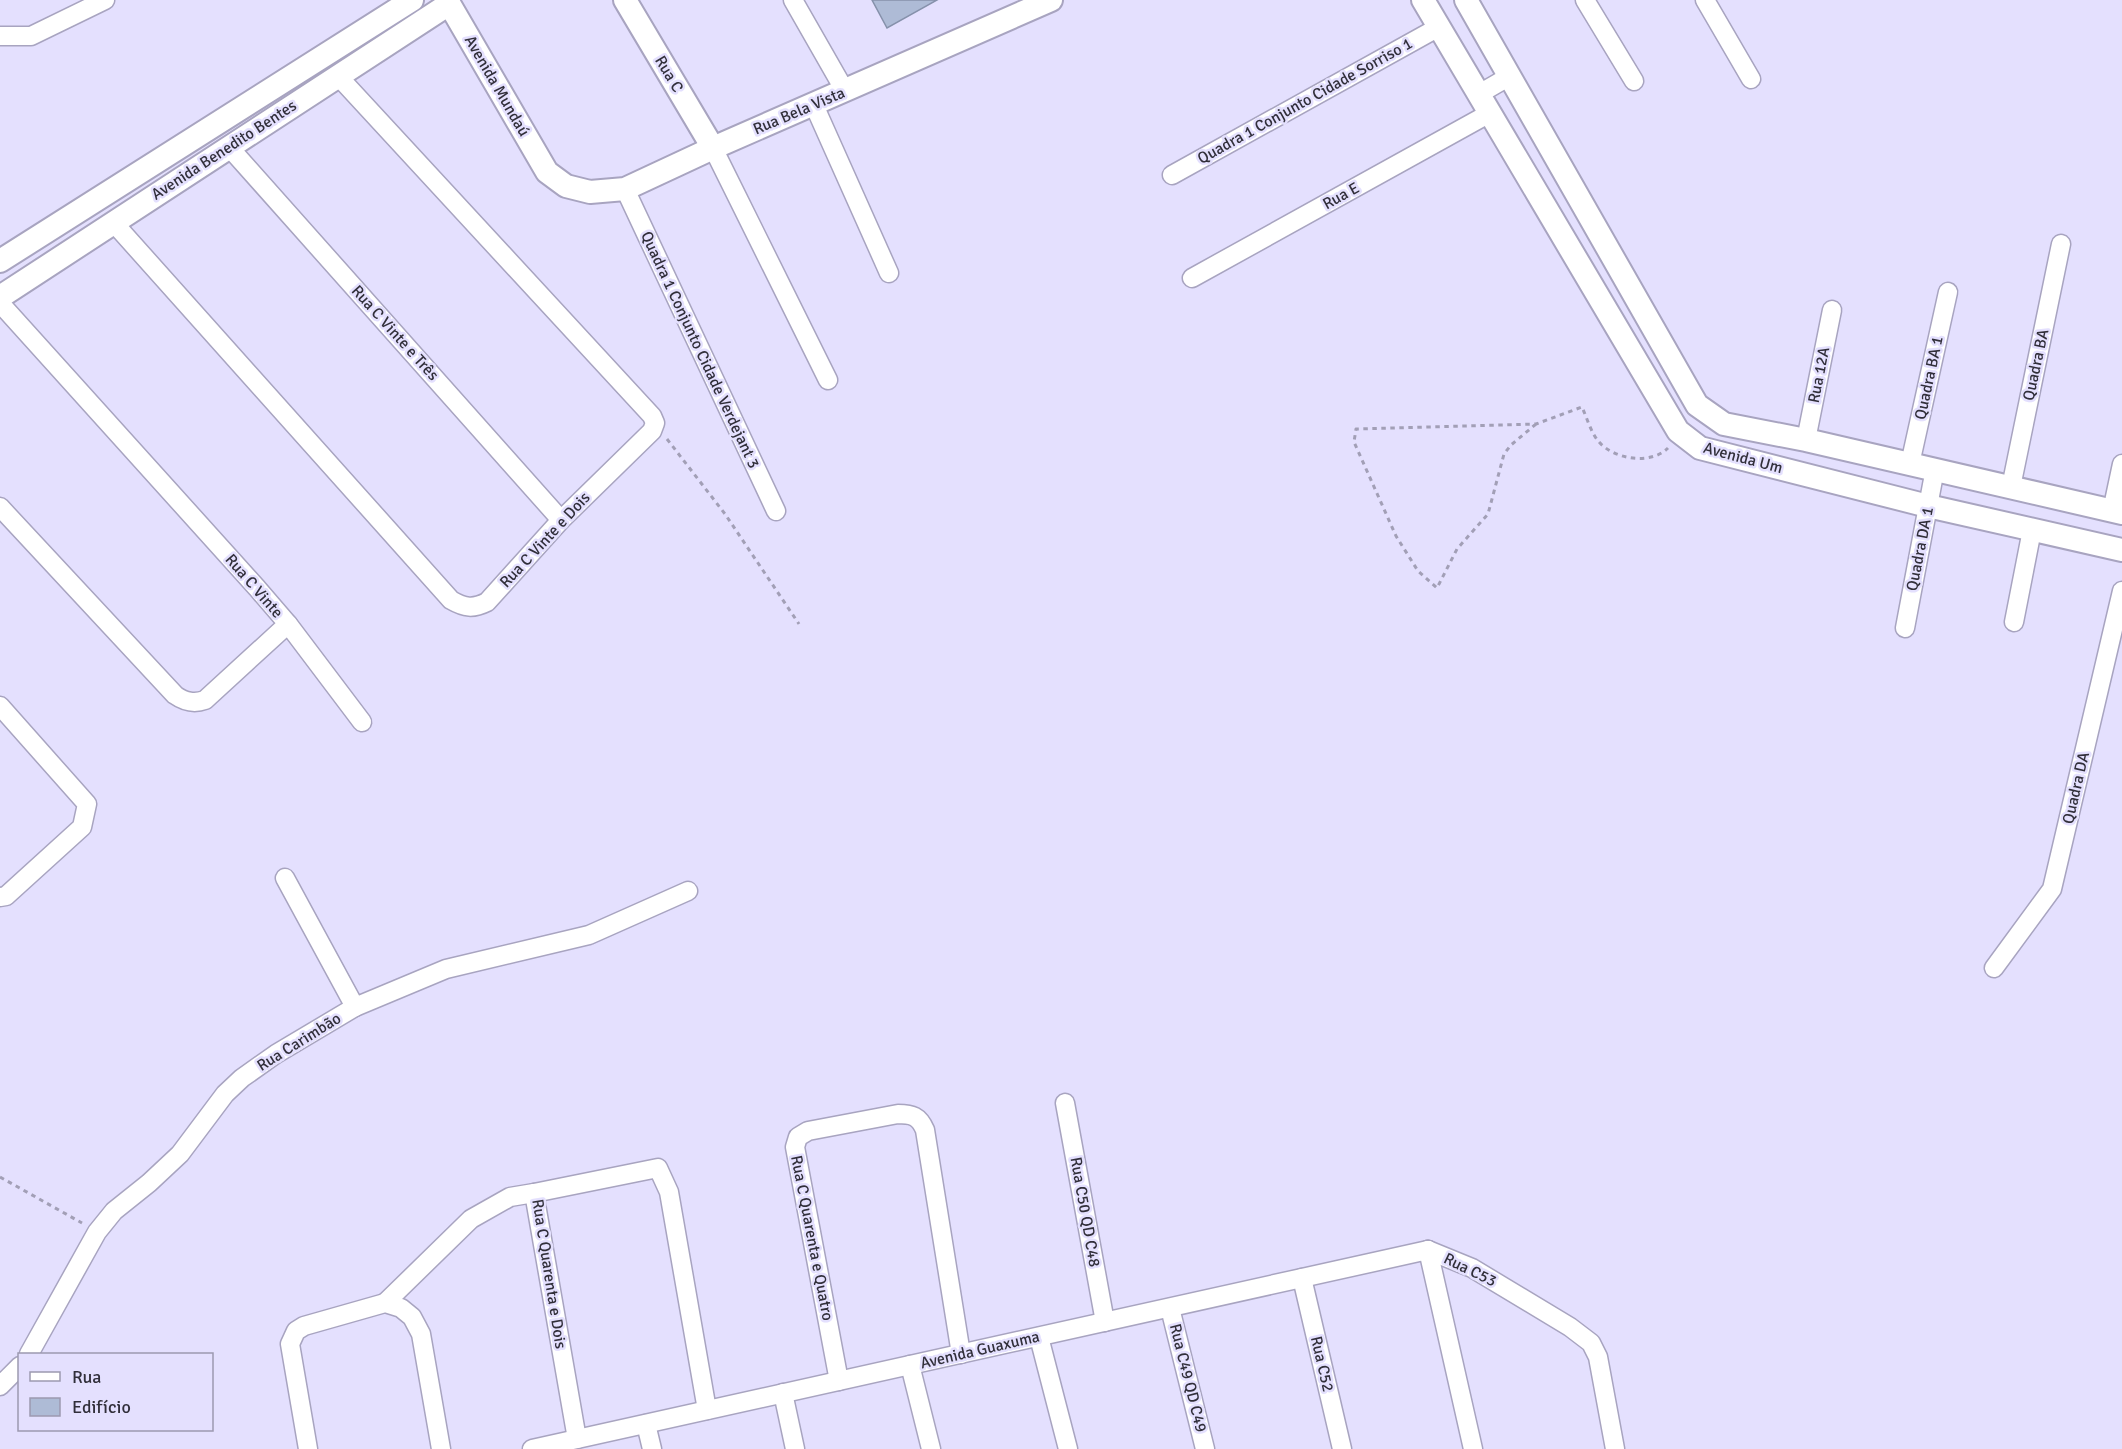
<svg xmlns="http://www.w3.org/2000/svg" width="2122" height="1449" viewBox="0 0 2122 1449" font-family="Signika,sans-serif">
  <style>
    .building { fill: #aebbd6; stroke: #8691ab; stroke-width: 1.5 }
    .lines { fill: none; stroke-linecap: round; stroke-linejoin: round }
    .minor-casing { stroke: #a8a4c0; stroke-width: 21 }
    .tertiary-casing { stroke: #a8a4c0; stroke-width: 26 }
    .path { stroke: #a29fb6; stroke-width: 3; stroke-dasharray: 4.5 4.5; stroke-linecap: butt }
    .minor { stroke: #fff; stroke-width: 18 }
    .tertiary { stroke: #fff; stroke-width: 22 }
    .labels { text-anchor: middle; dominant-baseline: central; stroke-width: 5; stroke-linejoin: round; paint-order: stroke }
    .street-label { font-size: 16px; fill: #312f3a; stroke: #e4e0fe }
  </style>
  <rect width="100%" height="100%" fill="#e4e0fe"/>
  <!-- building -->
  <path class="building" d="M872,0H937L887,28Z"/>
  <g class="lines">
    <!-- minor casing -->
    <g class="minor-casing">
      <g id="minor">
        <path d="M793,0L845,91"/>
        <path d="M1585,0L1634,81"/>
        <path d="M1705,0L1751,79"/>
        <path d="M0,36H31L105,0"/>
        <path d="M1479,94L1510,76"/>
        <path d="M814,105L889,273"/>
        <path d="M229,147L561,520"/>
        <path d="M713,148L828,380"/>
        <path d="M1172,175L1439,27"/>
        <path d="M625,189L776,511"/>
        <path d="M113,222L451,600C465,608 473,609 487,602L561,520L652,431L655,423L652,416L338,76"/>
        <path d="M1192,278L1490,113"/>
        <path d="M0,303L257,588L288,624L205,700C194,704 185,702 175,695L0,507"/>
        <path d="M1806,440L1832,310"/>
        <path d="M1910,464L1948,292"/>
        <path d="M2011,487L2061,244"/>
        <path d="M2112,511L2122,464"/>
        <path d="M2014,622L2032,530"/>
        <path d="M288,624L362,722"/>
        <path d="M1905,628L1935,469"/>
        <path d="M0,706L87,804L82,827L6,896L0,897"/>
        <path d="M285,878L355,1007"/>
        <path d="M1994,968L2052,889L2122,591"/>
        <path d="M1065,1103L1105,1322"/>
        <path d="M1428,1250L1472,1268L1570,1327L1591,1343L1598,1357L1615,1449"/>
        <path d="M1428,1250L1473,1449"/>
        <path d="M1302,1278L1342,1449"/>
        <path d="M385,1303L471,1219L510,1197L534,1193"/>
        <path d="M1170,1308L1205,1449"/>
        <path d="M1039,1337L1068,1449"/>
        <path d="M29,1354L97,1232L114,1211L149,1183L180,1154L225,1094L242,1078L276,1054L355,1007L446,969L589,935L688,891"/>
        <path d="M910,1365L931,1449"/>
        <path d="M839,1381L795,1147L798,1137L808,1131L898,1114C912,1114 919,1116 925,1130L961,1354"/>
        <path d="M0,1386L20,1366"/>
        <path d="M783,1393L795,1449"/>
        <path d="M646,1424L652,1449"/>
        <path d="M577,1439L534,1193L658,1168L669,1192L707,1410"/>
        <path d="M308,1449L290,1344L296,1331L304,1326L385,1303L401,1308L412,1317L421,1334L441,1449"/>
        <path d="M532,1449L1428,1250"/>
      </g>
    </g>
    <!-- tertiary casing -->
    <g class="tertiary-casing">
      <g id="tertiary">
        <path d="M447,0L547,172L566,186L590,192L625,189L713,148L1051,0"/>
        <path d="M625,0L713,148"/>
        <path d="M1423,0L1678,431L1700,448L1928,506L2122,550"/>
        <path d="M1466,0L1697,405L1724,424L1806,440L2122,513"/>
        <path d="M0,261L412,0"/>
        <path d="M0,297L449,4"/>
      </g>
    </g>
    <!-- path -->
    <g class="path">
      <path d="M1536,424L1511,445L1504,454L1488,514L1457,549L1437,588L1418,571L1396,536L1354,442L1356,429L1536,424L1582,407C1587,418 1591,433 1599,442C1615,460 1651,465 1668,448"/>
      <path d="M667,439L725,514L799,624"/>
      <path d="M0,1177L82,1223"/>
    </g>
    <!-- minor -->
    <use href="#minor" class="minor"/>
    <!-- tertiary -->
    <use href="#tertiary" class="tertiary"/>
  </g>
  <g class="labels">
    <!-- street labels -->
    <g class="street-label">
      <text transform="translate(669 74) rotate(59)">Rua C</text>
      <text transform="translate(497 86) rotate(60)">Avenida Mundaú</text>
      <text transform="translate(1305 101) rotate(-29)">Quadra 1 Conjunto Cidade Sorriso 1</text>
      <text transform="translate(799 111) rotate(-23)">Rua Bela Vista</text>
      <text transform="translate(224 150) rotate(-33)">Avenida Benedito Bentes</text>
      <text transform="translate(1341 196) rotate(-29)">Rua E</text>
      <text transform="translate(395 333) rotate(48)">Rua C Vinte e Três</text>
      <text transform="translate(700 350) rotate(65)">Quadra 1 Conjunto Cidade Verdejant 3</text>
      <text transform="translate(2036 365) rotate(-78)">Quadra BA</text>
      <text transform="translate(1819 375) rotate(-79)">Rua 12A</text>
      <text transform="translate(1929 378) rotate(-78)">Quadra BA 1</text>
      <text transform="translate(1743 458) rotate(15)">Avenida Um</text>
      <text transform="translate(545 540) rotate(-47)">Rua C Vinte e Dois</text>
      <text transform="translate(1920 549) rotate(-79)">Quadra DA 1</text>
      <text transform="translate(254 586) rotate(49)">Rua C Vinte</text>
      <text transform="translate(2076 788) rotate(-77)">Quadra DA</text>
      <text transform="translate(299 1042) rotate(-32)">Rua Carimbão</text>
      <text transform="translate(1085 1212) rotate(80)">Rua C50 QD C48</text>
      <text transform="translate(812 1238) rotate(79)">Rua C Quarenta e Quatro</text>
      <text transform="translate(1470 1270) rotate(26)">Rua C53</text>
      <text transform="translate(549 1274) rotate(81)">Rua C Quarenta e Dois</text>
      <text transform="translate(980 1350) rotate(-13)">Avenida Guaxuma</text>
      <text transform="translate(1322 1364) rotate(77)">Rua C52</text>
      <text transform="translate(1188 1378) rotate(76)">Rua C49 QD C49</text>
    </g>
  </g>
  <!-- legend -->
  <rect x="18" y="1353" width="195" height="78" fill="#e4e0fe" stroke="#9c99b0" stroke-width="1.5"/>
  <rect x="30" y="1372" width="30" height="9" fill="#ffffff" stroke="#9c99b0" stroke-width="1.5"/>
  <text x="72" y="1383" font-size="18" fill="#312f3a">Rua</text>
  <rect x="30" y="1398" width="30" height="18" fill="#aebbd6" stroke="#9c99b0" stroke-width="1.5"/>
  <text x="72" y="1413" font-size="18" fill="#312f3a">Edifício</text>
</svg>
